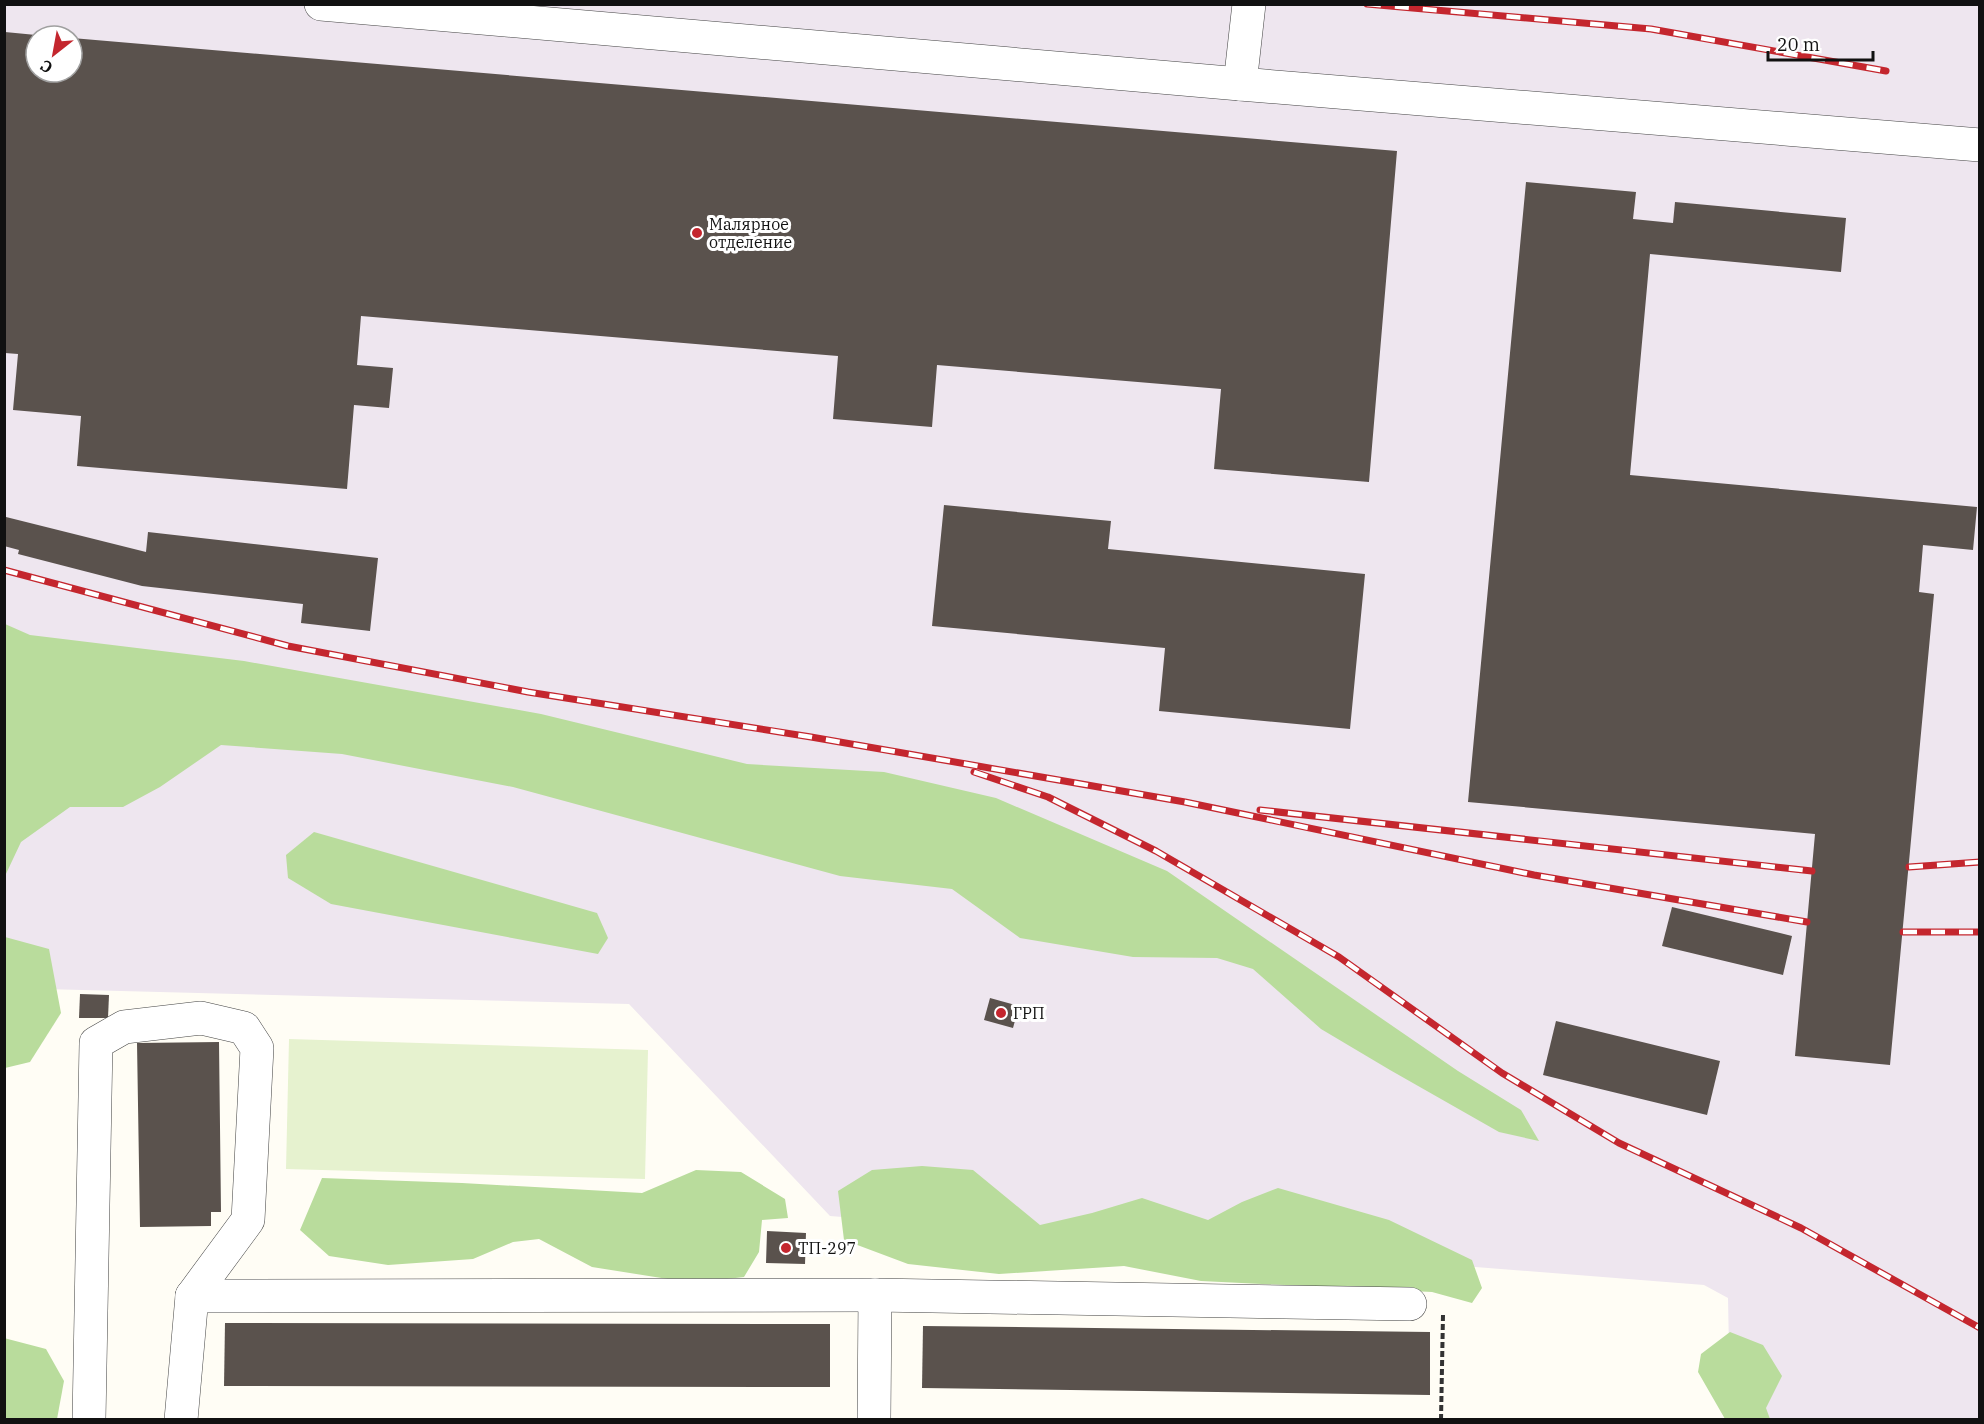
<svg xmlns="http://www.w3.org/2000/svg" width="1984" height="1424" viewBox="0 0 1984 1424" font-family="'IBM Plex Serif',serif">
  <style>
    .industrial { fill: #eee6ef; fill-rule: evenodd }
    .forest { fill: #b9dc9c }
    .pitch { fill: #e6f2cf }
    .building { fill: #5a524d }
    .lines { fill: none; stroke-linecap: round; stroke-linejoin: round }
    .minor-casing { stroke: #444; stroke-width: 34 }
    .path { stroke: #333; stroke-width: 4; stroke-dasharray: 6 3; stroke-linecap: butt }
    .minor { stroke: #fff; stroke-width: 33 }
    .rail-casing { stroke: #c4262e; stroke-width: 7 }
    .rail { stroke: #fff; stroke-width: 4.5; stroke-dasharray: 14; stroke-linecap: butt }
    .poi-dot { fill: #c4262e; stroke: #fff; stroke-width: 2 }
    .labels { text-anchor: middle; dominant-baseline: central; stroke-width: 6; stroke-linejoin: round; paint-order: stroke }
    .poi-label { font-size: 16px; fill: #111; stroke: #fff; text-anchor: start }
  </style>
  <rect width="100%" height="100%" fill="#fffdf5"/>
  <!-- industrial -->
  <path class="industrial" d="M5,5H1979V1419H1759L1730,1402L1728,1298L1704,1285L830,1216L629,1004L5,988ZM36,36H72V72H36Z"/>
  <!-- forest -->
  <g class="forest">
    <path d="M5,624L30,635L244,661L541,714L747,764L884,772L996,798L1167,871L1458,1071L1521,1110L1539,1141L1499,1132L1390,1070L1321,1029L1253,969L1217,958L1133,957L1020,938L952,889L840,876L513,787L342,754L221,745L160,787L123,807H70L21,842L5,876Z"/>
    <path d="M314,832L597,913L608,938L598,954L331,904L288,878L286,855Z"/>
    <path d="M5,937L49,949L61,1013L30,1062L5,1068Z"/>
    <path d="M922,1166L973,1170L1040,1225L1092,1213L1142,1198L1208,1220L1242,1202L1278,1188L1389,1220L1472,1260L1482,1288L1472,1303L1432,1292L1201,1281L1124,1266L999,1274L908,1264L844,1240L838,1191L872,1170Z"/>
    <path d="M696,1170L741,1172L785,1199L788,1218L762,1220L759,1252L744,1277L693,1283L592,1267L539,1239L513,1242L473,1259L388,1265L329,1256L300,1230L322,1178L462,1183L642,1193Z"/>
    <path d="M1730,1332L1763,1345L1782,1376L1766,1408L1770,1419H1725L1698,1372L1701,1354Z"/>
    <path d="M4,1338L46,1349L64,1381L57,1419H5Z"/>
  </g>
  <!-- pitch -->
  <path class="pitch" d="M289,1039L648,1050L645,1179L286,1169Z"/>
  <!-- building -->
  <g class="building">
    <path d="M5,32L36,35V72H72V38L1397,151L1369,482L1214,469L1221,389L937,365L932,427L833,419L838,356L361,316L357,365L393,368L389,408L354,405L347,489L77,466L81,416L13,410L18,354L5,353Z"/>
    <path d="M1526,182L1636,192L1633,219L1673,223L1675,202L1846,218L1841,272L1650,254L1630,475L1977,507L1973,550L1923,545L1919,592L1934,594L1890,1065L1795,1056L1815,834L1468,802Z"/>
    <path d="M944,505L1111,521L1108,549L1365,574L1350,729L1159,711L1165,648L932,626Z"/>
    <path d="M6,517L146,552L148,532L378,558L370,631L301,623L303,604L142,586L18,554L19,550L4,546Z"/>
    <path d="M1672,907L1792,936L1783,975L1662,946Z"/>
    <path d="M80,994L109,995L108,1018H79Z"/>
    <path d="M990,998L1019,1006L1013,1028L984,1020Z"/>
    <path d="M1556,1021L1720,1061L1707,1115L1543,1075Z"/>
    <path d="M219,1042L221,1212H211V1226L140,1227L137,1043Z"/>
    <path d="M767,1231L806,1233L805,1264L766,1263Z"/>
    <path d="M225,1323L830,1324V1387L224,1386Z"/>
    <path d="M923,1326L1430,1332V1395L922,1388Z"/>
  </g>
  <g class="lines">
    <!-- minor casing -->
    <g class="minor-casing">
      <g id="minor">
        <path d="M321,4L1240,84L1980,145"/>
        <path d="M1240,84L1249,4"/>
        <path d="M89,1420L96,1043L124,1027L201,1018L244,1028L257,1048L248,1220L192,1296"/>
        <path d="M181,1420L192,1296L875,1295L1410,1304"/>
        <path d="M874,1420L875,1295"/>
      </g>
    </g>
    <!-- path -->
    <path class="path" d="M1441,1420L1443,1315"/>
    <!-- minor -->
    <use href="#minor" class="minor"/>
    <!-- rail casing -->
    <g class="rail-casing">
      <g id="rail">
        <path d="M1367,4L1651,29L1886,71"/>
        <path d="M4,570L288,646L528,692L811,737L1185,802L1534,875L1807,922"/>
        <path d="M974,772L1048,797L1156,851L1339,957L1502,1073L1619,1143L1801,1228L1980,1328"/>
        <path d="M1260,810L1812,871"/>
        <path d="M1909,867L1980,862"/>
        <path d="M1903,932H1980"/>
      </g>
    </g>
    <!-- rail -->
    <use href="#rail" class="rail"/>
  </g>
  <!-- markers -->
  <g class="poi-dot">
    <circle cx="697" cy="233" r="6"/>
    <circle cx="1001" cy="1013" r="6"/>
    <circle cx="786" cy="1248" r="6"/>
  </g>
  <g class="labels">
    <!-- poi labels -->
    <g class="poi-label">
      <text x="709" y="224">Малярное<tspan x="709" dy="18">отделение</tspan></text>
      <text x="1013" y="1013">ГРП</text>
      <text x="798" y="1248">ТП-297</text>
    </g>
  </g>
  <!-- border -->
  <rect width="1984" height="1424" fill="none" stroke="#111111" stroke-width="12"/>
  <!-- north arrow -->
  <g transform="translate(54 54) rotate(211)"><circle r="28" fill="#ffffff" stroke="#a0a0a0" stroke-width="1.5"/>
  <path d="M0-4.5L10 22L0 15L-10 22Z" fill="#c4262e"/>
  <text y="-9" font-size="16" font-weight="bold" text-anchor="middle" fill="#111111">С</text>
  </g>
  <!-- scale -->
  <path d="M1768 51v9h105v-9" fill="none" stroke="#111111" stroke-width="3"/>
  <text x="1777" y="51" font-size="18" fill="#111111" stroke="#ffffff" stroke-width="4.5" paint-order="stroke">20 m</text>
</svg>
